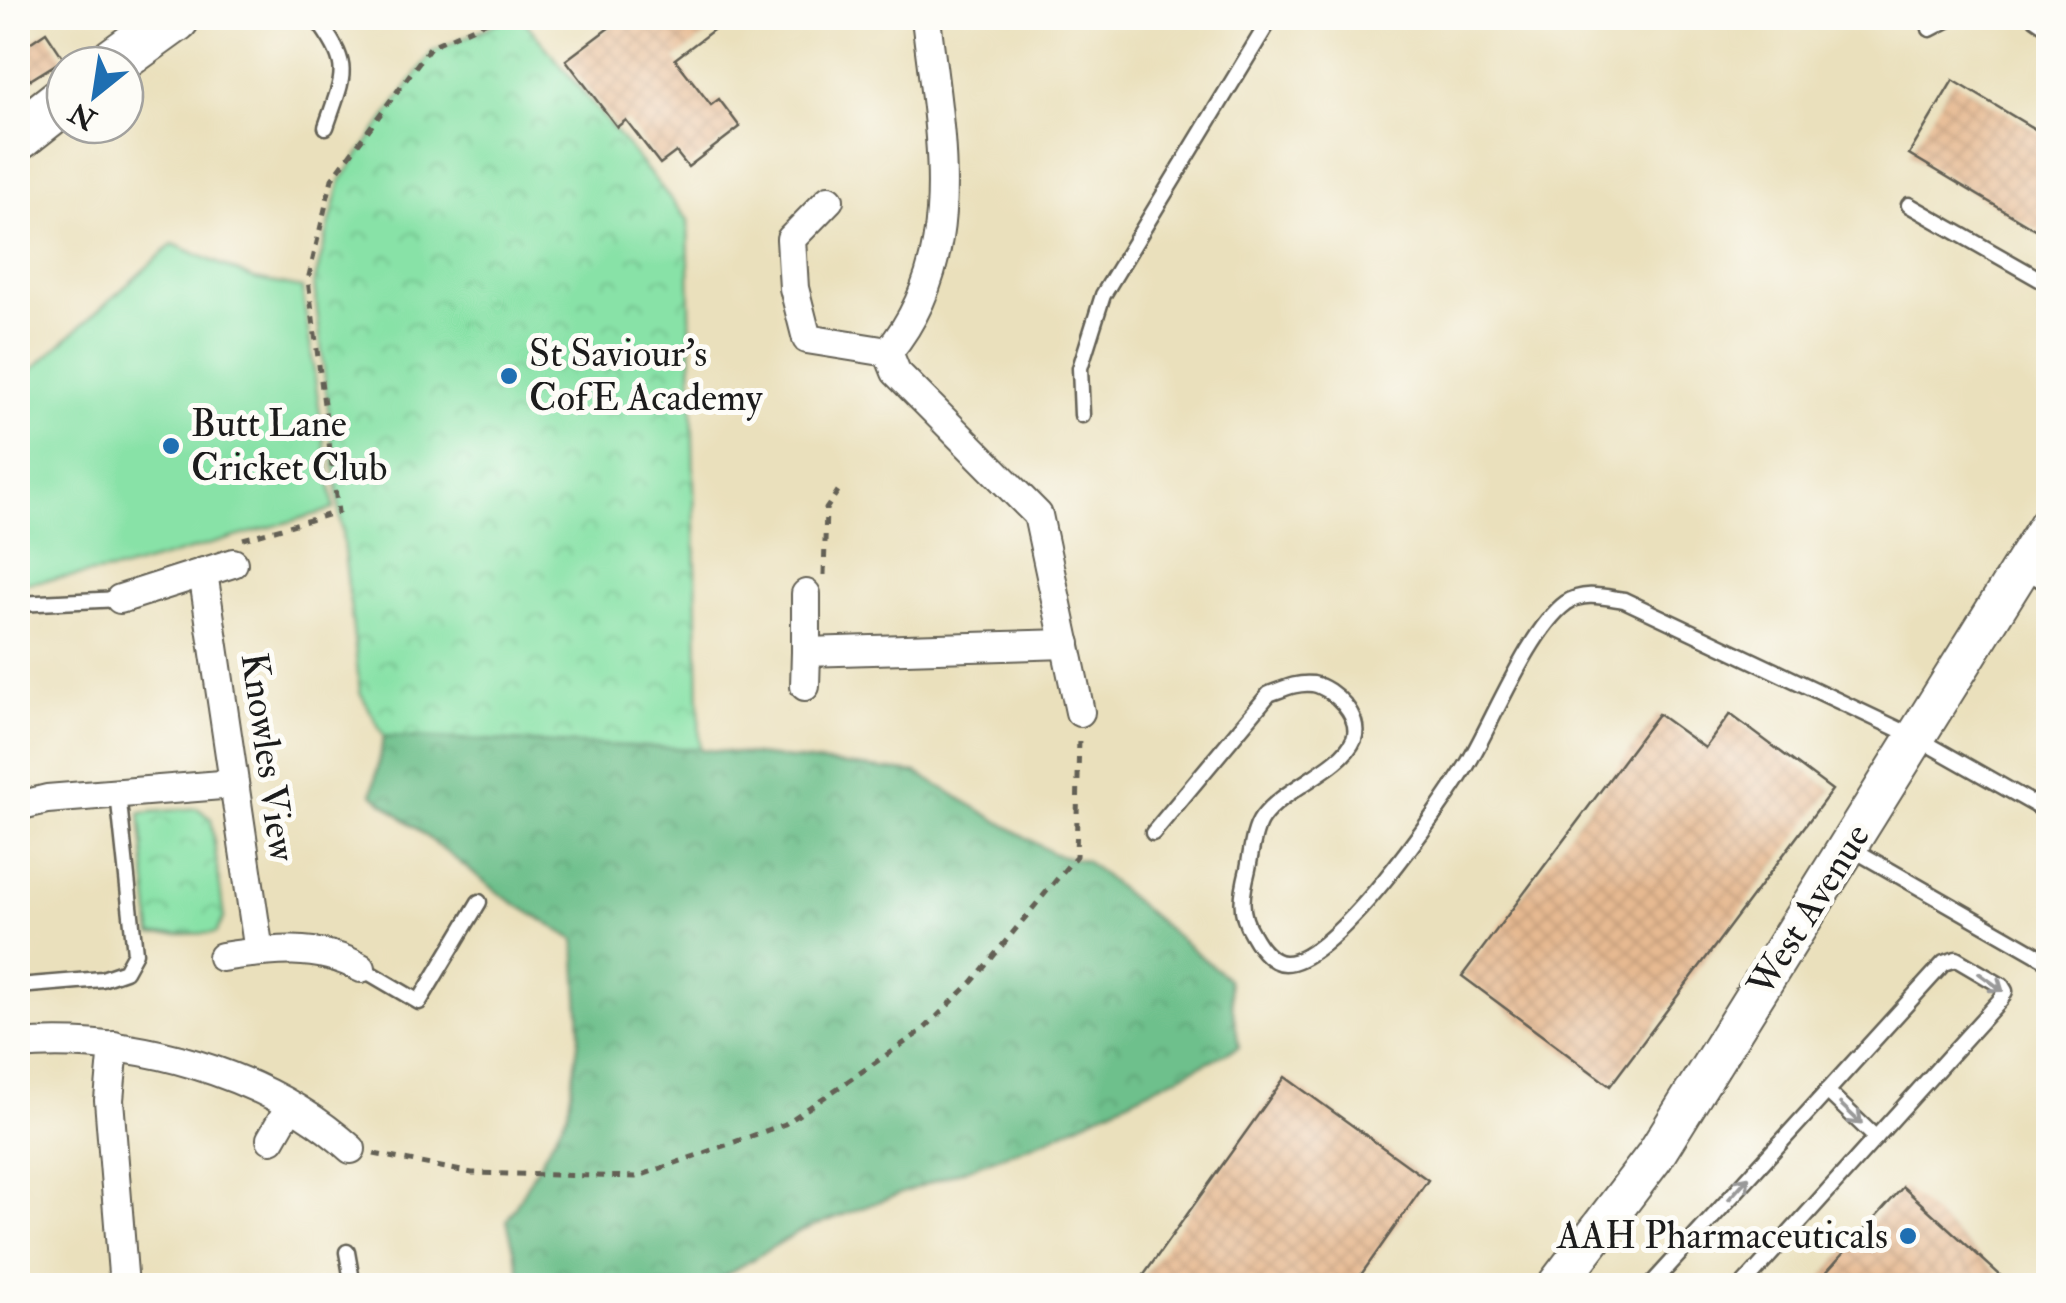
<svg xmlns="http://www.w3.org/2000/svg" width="2066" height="1303" viewBox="0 0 2066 1303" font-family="'IM FELL Double Pica',serif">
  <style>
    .forest { fill: url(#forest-crowns); stroke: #456e54; stroke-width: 2.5 }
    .park { fill: url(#park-crowns); stroke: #527f62; stroke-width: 2.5 }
    .pitch { fill: #88e2a7; stroke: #527f62; stroke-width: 2.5 }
    .building { fill: url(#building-cross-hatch) }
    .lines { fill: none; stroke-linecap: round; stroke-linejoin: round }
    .lane-casing { stroke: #646154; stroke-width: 19 }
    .street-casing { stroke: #646154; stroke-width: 32 }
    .secondary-casing { stroke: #646154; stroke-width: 42 }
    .highway-casing { stroke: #646154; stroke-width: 52 }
    .path { stroke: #646154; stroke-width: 5; stroke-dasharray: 8 8; stroke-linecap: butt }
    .lane { stroke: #fff; stroke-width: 14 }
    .street { stroke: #fff; stroke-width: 28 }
    .secondary { stroke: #fff; stroke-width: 38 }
    .highway { stroke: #fff; stroke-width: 48 }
    .oneway { stroke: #999 }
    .poi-dot { fill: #1f6fb2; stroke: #fdfcf7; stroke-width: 4 }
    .labels { text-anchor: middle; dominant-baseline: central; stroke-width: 10; stroke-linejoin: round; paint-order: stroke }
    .poi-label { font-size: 38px; fill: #1c1c1c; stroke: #fdfcf7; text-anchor: start }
    .street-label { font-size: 38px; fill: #1c1c1c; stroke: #fdfcf7 }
  </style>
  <defs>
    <pattern id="forest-crowns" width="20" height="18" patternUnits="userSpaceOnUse" patternTransform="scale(2.5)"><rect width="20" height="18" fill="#6ec08c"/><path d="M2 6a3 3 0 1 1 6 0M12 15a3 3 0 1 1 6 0" fill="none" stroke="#5fa478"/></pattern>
    <pattern id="park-crowns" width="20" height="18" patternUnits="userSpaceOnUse" patternTransform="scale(2.5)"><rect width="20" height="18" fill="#88e2a7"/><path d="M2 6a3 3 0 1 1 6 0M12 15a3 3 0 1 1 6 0" fill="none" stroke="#75c18f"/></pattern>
    <pattern id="building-cross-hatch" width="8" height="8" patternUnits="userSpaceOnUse" patternTransform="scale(2.5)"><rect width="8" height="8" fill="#e6b991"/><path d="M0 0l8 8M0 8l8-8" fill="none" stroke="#c59e7c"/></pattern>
  </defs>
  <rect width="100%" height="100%" fill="#fdfcf7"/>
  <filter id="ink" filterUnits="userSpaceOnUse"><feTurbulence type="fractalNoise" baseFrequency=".01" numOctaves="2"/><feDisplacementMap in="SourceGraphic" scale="20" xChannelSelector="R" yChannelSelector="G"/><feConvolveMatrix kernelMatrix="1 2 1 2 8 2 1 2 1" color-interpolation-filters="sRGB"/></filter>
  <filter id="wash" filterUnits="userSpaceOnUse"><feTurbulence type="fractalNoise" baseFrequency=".0048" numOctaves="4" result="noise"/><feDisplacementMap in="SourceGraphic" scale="40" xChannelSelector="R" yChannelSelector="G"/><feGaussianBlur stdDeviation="2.25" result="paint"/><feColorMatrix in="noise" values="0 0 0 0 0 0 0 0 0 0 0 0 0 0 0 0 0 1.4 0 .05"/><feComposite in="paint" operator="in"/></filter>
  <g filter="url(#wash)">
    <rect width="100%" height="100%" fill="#eae0bc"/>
    <!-- forest -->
    <path class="forest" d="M384,736L700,749L917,773L1054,854L1086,861L1228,979L1239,1047L1047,1139L800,1231L709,1285H523L507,1221L568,1112L580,1031L575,940L504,897L372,794Z"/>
    <!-- park -->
    <g class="park">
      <path d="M508,18H522L688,220L700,749L384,736L360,692L314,284L341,180L432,52Z"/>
      <path d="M197,808L211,818L224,918L216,933L152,935L140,813Z"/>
    </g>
    <!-- pitch -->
    <path class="pitch" d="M173,244L254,279L302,288L334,509L124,569L18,584V382Z"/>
    <g id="blocks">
      <!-- building -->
      <g class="building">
        <path d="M622,18H729L675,59L711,105L719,99L740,127L688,167L676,152L660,164L626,120L617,127L566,60Z"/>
        <path d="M46,32L64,59L30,80L18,61V51Z"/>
        <path d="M1953,80L2048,137V237L1909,154Z"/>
        <path d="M1658,714L1705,748L1730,714L1832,790L1610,1086L1462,976Z"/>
        <path d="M1285,1077L1428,1180L1353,1286H1136Z"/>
        <path d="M1903,1187L2012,1286H1814Z"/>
      </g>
    </g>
  </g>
  <g filter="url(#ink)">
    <use href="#blocks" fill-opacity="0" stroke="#646154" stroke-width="2.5"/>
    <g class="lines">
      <!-- lane casing -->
      <g class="lane-casing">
        <g id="lane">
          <path d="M316,18C352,68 345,71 326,127"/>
          <path d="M2035,18L2048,27"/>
          <path d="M1930,29L1951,18"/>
          <path d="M1909,205L2048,284"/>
          <path d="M1082,415L1080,368L1103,295L1271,18"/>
          <path d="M2022,569L2048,584"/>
          <path d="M18,604L120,599"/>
          <path d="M1153,833L1269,694C1283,689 1297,682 1313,684C1334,688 1362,717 1354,739C1342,769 1283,788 1262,818C1253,830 1251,854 1248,869C1242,893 1238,912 1252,934C1258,945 1270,963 1285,963C1334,964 1441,807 1467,765C1492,724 1529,630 1566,603C1584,591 1604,597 1624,600L1917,738L2048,812"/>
          <path d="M1849,847L2048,961"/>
          <path d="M361,968L419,1002L479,902"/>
          <path d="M18,986L102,979L125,971L135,953L118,793"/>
          <path d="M1827,1091L1876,1138"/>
          <path d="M347,1252L353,1286"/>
          <path d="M1650,1286L1944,963L1956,959L2002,986L2005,991L2001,999L1742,1286"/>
        </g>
      </g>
      <!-- street casing -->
      <g class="street-casing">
        <g id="street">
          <path d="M926,18C939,132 968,256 888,352L896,372L1038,515L1080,712"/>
          <path d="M829,200L791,239L794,288L807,339L888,352"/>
          <path d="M203,572L259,952"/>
          <path d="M806,594V652L1066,644"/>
          <path d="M120,599L233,563"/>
          <path d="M805,686L806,652"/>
          <path d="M18,806L47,799L234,784"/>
          <path d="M222,957C269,950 318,943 361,968"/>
          <path d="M18,1045C132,1035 265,1072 351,1149"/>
          <path d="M114,1046L109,1100L124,1286"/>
          <path d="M271,1139L290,1106"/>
        </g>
      </g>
      <!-- secondary casing -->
      <g class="secondary-casing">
        <path id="secondary" d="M1556,1286L1654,1157L2048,525"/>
      </g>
      <!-- highway casing -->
      <g class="highway-casing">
        <g id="highway">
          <path d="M110,65L175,18"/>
          <path d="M18,136L65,99"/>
        </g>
      </g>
      <!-- path -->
      <g class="path">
        <path d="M243,539L338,512L308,280L332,179L431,46L494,18"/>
        <path d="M824,575L826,509L838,491"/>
        <path d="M374,1154L472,1173L636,1177L785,1124L923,1030L972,982L1076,856L1079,738"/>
      </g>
      <!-- lane -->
      <use href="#lane" class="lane"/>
      <!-- street -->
      <use href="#street" class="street"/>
      <!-- secondary -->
      <use href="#secondary" class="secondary"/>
      <!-- highway -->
      <use href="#highway" class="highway"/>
    </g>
    <!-- one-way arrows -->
    <defs><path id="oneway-shaft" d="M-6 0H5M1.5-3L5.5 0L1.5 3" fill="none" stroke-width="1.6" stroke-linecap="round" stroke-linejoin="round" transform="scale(2.5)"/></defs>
    <g class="oneway">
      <use href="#oneway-shaft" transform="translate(1991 982) rotate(36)"/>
      <use href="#oneway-shaft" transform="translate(1851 1114) rotate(44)"/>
      <use href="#oneway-shaft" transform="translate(1739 1188) rotate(-48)"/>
    </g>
  </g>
  <!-- markers -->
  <g class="poi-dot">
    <circle cx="509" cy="376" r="10"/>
    <circle cx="171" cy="446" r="10"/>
    <circle cx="1908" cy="1236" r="10"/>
  </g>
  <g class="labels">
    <!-- poi labels -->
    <g class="poi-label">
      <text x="529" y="354">St Saviour's<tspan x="529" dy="44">CofE Academy</tspan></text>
      <text x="191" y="424">Butt Lane<tspan x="191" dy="44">Cricket Club</tspan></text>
      <text x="1888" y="1236" text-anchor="end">AAH Pharmaceuticals</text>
    </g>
    <!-- street labels -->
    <g class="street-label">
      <text transform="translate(268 757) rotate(82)">Knowles View</text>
      <text transform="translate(1809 910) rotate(-58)">West Avenue</text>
    </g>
  </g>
  <!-- margin -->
  <rect width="2066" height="1303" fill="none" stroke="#fdfcf7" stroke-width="60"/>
  <!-- north arrow -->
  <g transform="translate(95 95) rotate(210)"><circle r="48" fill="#fdfcf7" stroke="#a3a29f" stroke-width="2.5"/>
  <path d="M0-8L18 38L0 25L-18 38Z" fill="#1f6fb2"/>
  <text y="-15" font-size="28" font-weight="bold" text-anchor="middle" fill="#1c1c1c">N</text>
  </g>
</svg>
